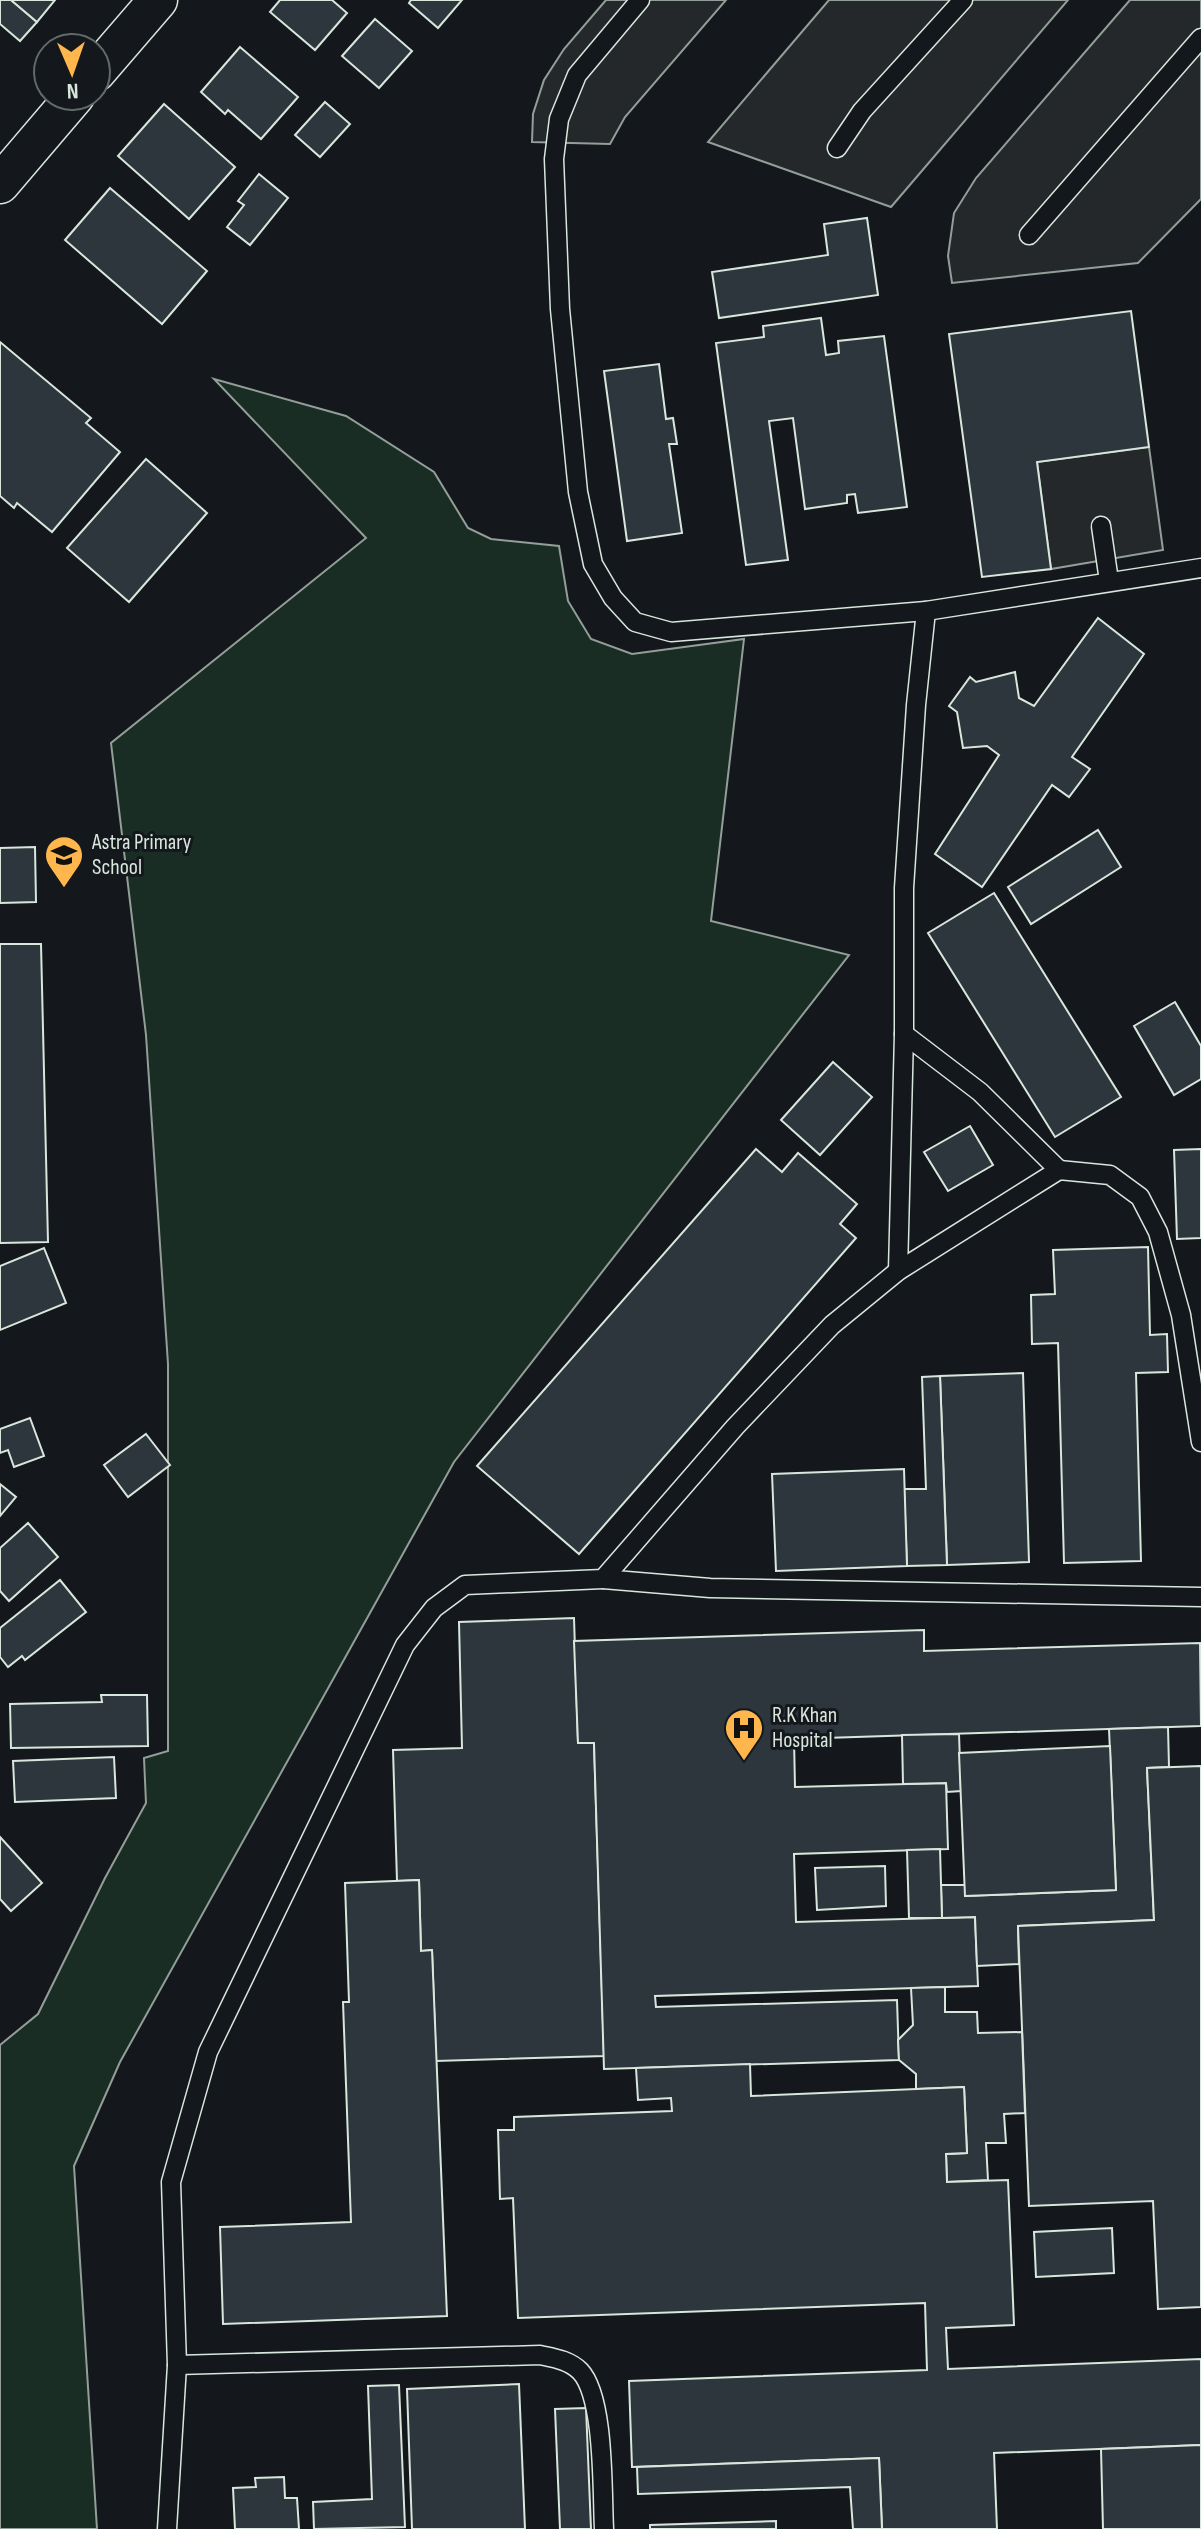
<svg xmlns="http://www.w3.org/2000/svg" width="1201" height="2529" viewBox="0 0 1201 2529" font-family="'Sofia Sans Condensed',sans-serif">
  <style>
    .green { fill: #1a2d24; stroke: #939e99; stroke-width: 2 }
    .parking { fill: #24282b; stroke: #939e99; stroke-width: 2 }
    .building { fill: #2c363c; stroke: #d8e6dc; stroke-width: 2 }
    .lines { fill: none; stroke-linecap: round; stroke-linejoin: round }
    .lane-casing { stroke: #d8e6dc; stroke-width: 21 }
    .street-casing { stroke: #d8e6dc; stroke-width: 41 }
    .lane { stroke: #14181c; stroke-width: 18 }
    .street { stroke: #14181c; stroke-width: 38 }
    .labels { text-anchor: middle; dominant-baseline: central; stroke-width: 6; stroke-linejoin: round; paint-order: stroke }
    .poi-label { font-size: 22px; fill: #d8e6dc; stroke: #14181c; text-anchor: start }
  </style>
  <rect width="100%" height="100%" fill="#14181c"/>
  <!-- green -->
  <path class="green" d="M214,379L346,416L434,472L468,528L491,539L559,546L568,601L591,639L632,654L744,639L711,921L849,955L454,1462L120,2062L74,2166L97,2529H0V2045L38,2014L105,1878L146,1803L144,1758L168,1751V1364L146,1035L111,743L366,538Z"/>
  <!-- parking -->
  <g class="parking">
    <path d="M606,0H726L625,117L610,144L532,142L533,114L544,80L564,49Z"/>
    <path d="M829,0H1068L891,207L708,142Z"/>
    <path d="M1130,0H1201V199L1138,263L952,283L948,256L954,213L976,178Z"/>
    <path d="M1149,447L1163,550L1051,569L1037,462Z"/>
  </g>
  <!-- building -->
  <g class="building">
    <path d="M0,0H11L37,22L20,41L0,24Z"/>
    <path d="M11,0H55L37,22Z"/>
    <path d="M280,0H332L347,13L315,50L270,12Z"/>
    <path d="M411,0H462L438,28L409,3Z"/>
    <path d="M375,19L412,51L379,88L342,56Z"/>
    <path d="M240,47L298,97L261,139L228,110L225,114L201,92Z"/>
    <path d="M325,102L350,124L320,157L295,135Z"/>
    <path d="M164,104L235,167L189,219L118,156Z"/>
    <path d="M259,174L288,198L250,245L227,227L244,205L238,201Z"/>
    <path d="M110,188L207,271L162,324L65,240Z"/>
    <path d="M867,218L878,295L719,318L712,272L828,255L824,224Z"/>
    <path d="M1131,311L1149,447L1037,462L1051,569L982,577L949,334Z"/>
    <path d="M821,318L826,355L839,353L838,341L884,336L907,507L858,513L855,494L847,495V503L805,509L793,418L769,421L788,560L746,565L716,343L764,337L763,326Z"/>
    <path d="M0,342L91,418L86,423L120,452L52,532L17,503L14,508L0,496Z"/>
    <path d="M659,364L666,419L673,418L677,444H669L682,533L627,541L604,371Z"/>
    <path d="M146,459L207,513L129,602L67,548Z"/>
    <path d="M1098,618L1144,654L1072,757L1090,769L1069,797L1052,785L982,887L935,854L999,755L987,746L963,748L957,712L949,706L970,677L976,682L1015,672L1019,698L1034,706Z"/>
    <path d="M1098,830L1121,867L1031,924L1008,887Z"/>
    <path d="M35,847L36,902L0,903V848Z"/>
    <path d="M994,893L1121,1097L1055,1137L928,933Z"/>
    <path d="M0,944H41L48,1242L0,1243Z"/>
    <path d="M1175,1002L1201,1046V1079L1174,1095L1134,1026Z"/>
    <path d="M833,1062L872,1097L820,1155L781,1120Z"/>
    <path d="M970,1126L993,1165L948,1191L924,1152Z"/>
    <path d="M756,1149L782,1172L798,1153L857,1204L840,1224L856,1238L579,1554L477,1466Z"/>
    <path d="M1201,1149V1238L1177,1239L1174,1150Z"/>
    <path d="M1148,1247L1150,1335L1167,1334L1168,1372L1136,1373L1141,1561L1064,1563L1058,1343L1032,1344L1031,1295L1055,1294L1053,1250Z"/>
    <path d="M44,1248L66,1303L0,1330V1266Z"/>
    <path d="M1023,1373L1029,1562L947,1565L940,1376Z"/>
    <path d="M940,1376L947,1565L907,1566L904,1489H926L922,1377Z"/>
    <path d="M30,1418L44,1456L14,1467L8,1450L0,1453V1429Z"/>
    <path d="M146,1434L170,1465L128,1497L104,1465Z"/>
    <path d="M904,1469L907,1566L776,1571L772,1474Z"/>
    <path d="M0,1484L16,1497L0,1516Z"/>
    <path d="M28,1523L58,1557L9,1601L0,1591V1548Z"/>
    <path d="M60,1580L86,1612L25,1660L22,1656L8,1667L0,1657V1628Z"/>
    <path d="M574,1618L578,1743H594L604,2056L436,2061L432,1950L421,1951L419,1880L397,1881L393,1750L462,1748L459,1622Z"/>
    <path d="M924,1630V1651L1200,1643L1201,1726L794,1739L795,1787L946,1783L948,1849L794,1854L796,1922L975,1917L978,1986L655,1996L656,2007L897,2000L899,2060L604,2069L594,1743H578L574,1641Z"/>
    <path d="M101,1695H147L148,1746L11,1748L10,1704L102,1702Z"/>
    <path d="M1168,1727L1169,1767L1147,1768L1154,1920L1018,1926L1019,1964L977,1966L975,1917L942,1918L941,1885H965V1896L1116,1890L1109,1729Z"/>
    <path d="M959,1734L961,1791L947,1792L946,1783L903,1784L902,1735Z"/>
    <path d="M1110,1746L1116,1890L965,1896L959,1753Z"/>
    <path d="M114,1757L116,1798L15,1802L13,1761Z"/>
    <path d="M1201,1766V2307L1158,2309L1153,2201L1029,2206L1018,1926L1154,1920L1147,1768Z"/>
    <path d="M0,1837L42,1883L11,1911L0,1899Z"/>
    <path d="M940,1849L942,1918H909L907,1850Z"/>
    <path d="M885,1866L886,1906L817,1910L815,1868Z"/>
    <path d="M419,1880L421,1951L432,1950L447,2316L223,2324L220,2227L351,2222L343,2002H349L345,1883Z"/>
    <path d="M945,1987V2012H977L978,2033L1022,2032L1025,2113L1004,2114L1006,2143H986L988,2180L947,2182L946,2154L967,2153L964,2087L916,2089V2074L899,2060L898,2040L913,2025L911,1988Z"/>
    <path d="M750,2064L751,2096L964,2087L967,2153L946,2154L947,2182L1008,2180L1014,2325L946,2328L948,2369L1201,2359V2445L994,2453L997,2529H882L879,2458L632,2467L629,2381L927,2370L925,2303L518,2318L513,2198L500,2199L498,2130H514V2117L672,2111L671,2098L638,2100L636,2068Z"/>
    <path d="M1112,2228L1114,2273L1036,2277L1034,2232Z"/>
    <path d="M519,2384L525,2529H412L407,2389Z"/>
    <path d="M399,2385L405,2527L314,2529L313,2502L372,2499L368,2386Z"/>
    <path d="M586,2408L591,2529H560L555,2409Z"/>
    <path d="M1201,2445V2529H1103L1101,2449Z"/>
    <path d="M879,2458L882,2529H853L850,2487L638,2494L637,2467Z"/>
    <path d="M284,2477L285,2498H297L299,2529H235L233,2488L256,2487L255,2478Z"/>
    <path d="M776,2521V2529H650V2525Z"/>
  </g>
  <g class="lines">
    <!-- lane casing -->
    <g class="lane-casing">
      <g id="lane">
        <path d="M640,0L577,75L559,119L554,159L560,309L578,492L593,564L613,598L635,622L671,632L926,611L1201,568"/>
        <path d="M837,148L862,111L963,0"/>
        <path d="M1029,235L1201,38"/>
        <path d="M1101,526L1109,581"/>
        <path d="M904,1034L980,1092L1059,1170"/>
        <path d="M898,1271L904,1034V888L916,705L926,611"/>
        <path d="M603,1579L710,1588L1201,1597"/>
        <path d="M177,2365L540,2355C554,2358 569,2360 580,2371C605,2397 602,2492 604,2529"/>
        <path d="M167,2529L177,2365L171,2182L208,2052L405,1645L434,1608L465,1585L603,1579L735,1427L832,1325L898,1271L1059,1170L1110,1175L1140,1197L1158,1232L1181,1315L1201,1442"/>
      </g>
    </g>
    <!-- street casing -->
    <g class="street-casing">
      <g id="street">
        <path d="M96,72L158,0"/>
        <path d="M0,184L75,96"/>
      </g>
    </g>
    <!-- lane -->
    <use href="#lane" class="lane"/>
    <!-- street -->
    <use href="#street" class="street"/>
  </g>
  <!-- icons -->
  <defs>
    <g id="school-pin" transform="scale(2)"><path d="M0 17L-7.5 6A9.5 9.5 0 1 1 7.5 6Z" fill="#ffb74d" stroke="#14181c"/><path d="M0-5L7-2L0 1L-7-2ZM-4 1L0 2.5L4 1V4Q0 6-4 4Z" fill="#111"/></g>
    <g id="hospital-pin" transform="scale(2)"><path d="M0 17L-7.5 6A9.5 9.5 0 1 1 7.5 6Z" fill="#ffb74d" stroke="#14181c"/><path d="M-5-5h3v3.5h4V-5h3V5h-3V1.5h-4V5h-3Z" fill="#111"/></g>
  </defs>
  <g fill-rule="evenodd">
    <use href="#school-pin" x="64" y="855"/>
    <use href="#hospital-pin" x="744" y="1728"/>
  </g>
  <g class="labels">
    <!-- poi labels -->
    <g class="poi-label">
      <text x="92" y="842">Astra Primary<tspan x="92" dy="25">School</tspan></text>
      <text x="772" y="1715">R.K Khan<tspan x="772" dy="25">Hospital</tspan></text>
    </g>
  </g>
  <!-- north arrow -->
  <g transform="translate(72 72) rotate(178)"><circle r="38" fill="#14181c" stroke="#626a69" stroke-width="2"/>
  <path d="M0-6L14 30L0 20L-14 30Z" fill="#ffb74d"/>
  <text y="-12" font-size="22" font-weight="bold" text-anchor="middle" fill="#d8e6dc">N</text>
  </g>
</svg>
